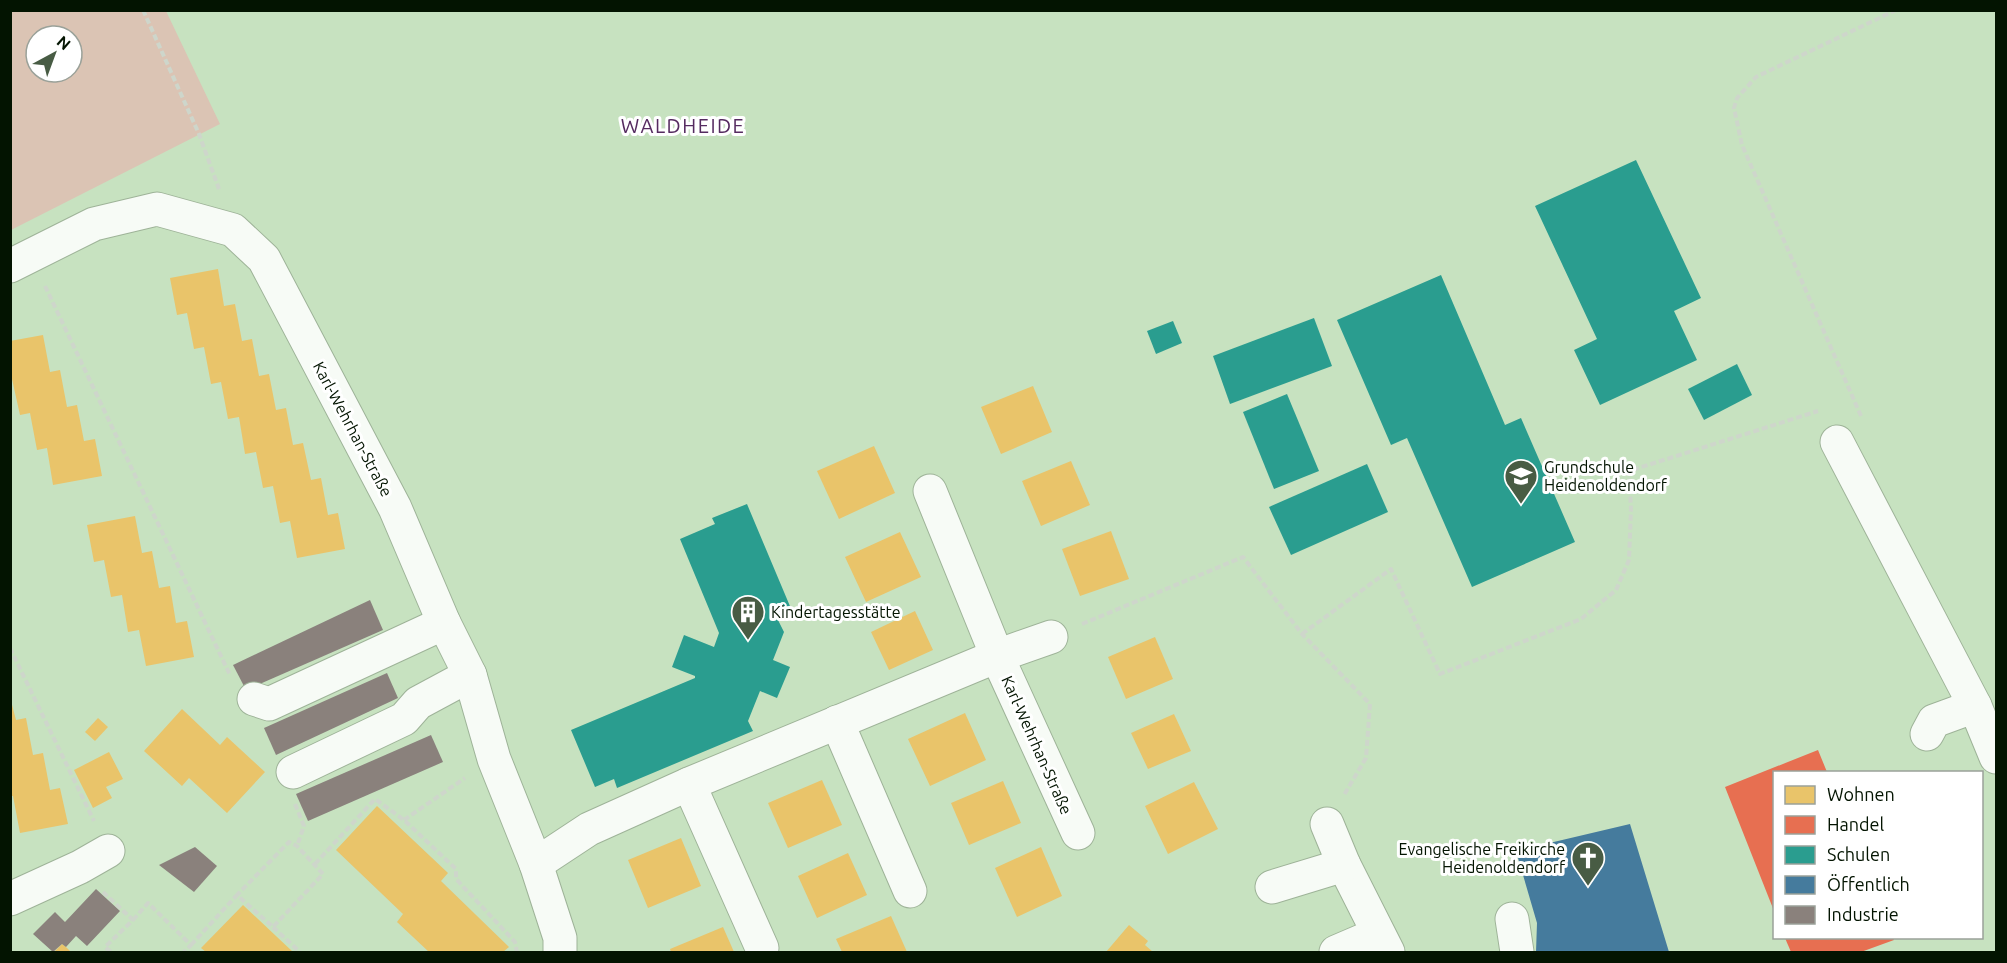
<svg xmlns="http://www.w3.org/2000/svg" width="2007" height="963" viewBox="0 0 2007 963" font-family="Ubuntu,sans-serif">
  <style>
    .green { fill: #dbc4b4; fill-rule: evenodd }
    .homes { fill: #e9c46a }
    .shops { fill: #e76f51 }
    .schools { fill: #2a9d8f }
    .public { fill: #457b9d }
    .industry { fill: #8a817c }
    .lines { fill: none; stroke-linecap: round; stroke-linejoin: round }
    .minor-casing { stroke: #9eb398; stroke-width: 35 }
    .path { stroke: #ced6cb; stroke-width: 4; stroke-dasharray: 6 3; stroke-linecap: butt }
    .minor { stroke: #f7fbf6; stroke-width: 33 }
    .labels { text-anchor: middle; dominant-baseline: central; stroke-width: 6; stroke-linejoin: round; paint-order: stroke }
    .street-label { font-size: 16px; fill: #031401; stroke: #fff }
    .poi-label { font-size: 16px; fill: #031401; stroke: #fff; text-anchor: start }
    .quarter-label { font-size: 20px; letter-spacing: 1.5px; fill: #552b60; stroke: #fff }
  </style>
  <rect width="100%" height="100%" fill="#c7e2c0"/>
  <!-- green -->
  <path class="green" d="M11,10L166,11L220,124L11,230ZM36,36H72V72H36Z"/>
  <!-- homes -->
  <g class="homes">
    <path d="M218,269L224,306L235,304L242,341L252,339L259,376L269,374L276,410L286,408L293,445L303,443L311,480L321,478L328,515L338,513L345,549L297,558L290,521L280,523L273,486L263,488L256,452L245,454L239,417L228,419L221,382L211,384L204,347L194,349L187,313L177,315L170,278Z"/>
    <path d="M43,335L50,372L60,370L67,407L77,405L84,441L95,439L102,476L53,485L47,448L37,450L30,413L20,415L12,379H10V341Z"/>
    <path d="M1033,386L1052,432L1001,454L981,407Z"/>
    <path d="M874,446L895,493L839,519L817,471Z"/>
    <path d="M1071,461L1090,505L1041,526L1022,481Z"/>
    <path d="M135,516L142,553L152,551L159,588L170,586L176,623L187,621L194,657L146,666L139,630L128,632L122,595L111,597L104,560L94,562L87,525Z"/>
    <path d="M1111,531L1129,579L1080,596L1062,549Z"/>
    <path d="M900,532L921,577L866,602L845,557Z"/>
    <path d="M915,611L933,650L889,670L871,632Z"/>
    <path d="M1155,637L1173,679L1126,699L1108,657Z"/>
    <path d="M10,697L16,720L26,718L33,755L43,753L50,790L60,788L68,824L20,833L13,796H10Z"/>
    <path d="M182,709L220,745L227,737L265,772L227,813L189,778L182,786L144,751Z"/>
    <path d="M965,713L986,760L930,786L908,739Z"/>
    <path d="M1174,714L1191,751L1148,769L1131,733Z"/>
    <path d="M98,718L108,727L95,741L85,732Z"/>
    <path d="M109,752L123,779L106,787L112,798L93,808L74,770Z"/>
    <path d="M822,780L842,825L788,848L768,803Z"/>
    <path d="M1003,781L1021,823L969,845L951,803Z"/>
    <path d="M1194,782L1218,829L1168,854L1145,806Z"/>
    <path d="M377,806L448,873L441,881L509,947L503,952H429L397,922L403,914L336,850Z"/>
    <path d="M681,838L701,886L648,908L628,860Z"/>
    <path d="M1041,847L1062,896L1017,917L995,868Z"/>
    <path d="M848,853L867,895L817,918L798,876Z"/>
    <path d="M243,905L293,952H206L201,948Z"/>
    <path d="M891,916L907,952H842L836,939Z"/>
    <path d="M1129,925L1148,941L1145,945L1153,952H1106Z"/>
    <path d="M723,927L734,952H671L670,949Z"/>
    <path d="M62,944L66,947L71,952H54Z"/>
  </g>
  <!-- shops -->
  <g class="shops">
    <path d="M1818,750L1827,772H1774V911L1725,787Z"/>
    <path d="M1785,938H1893L1894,940L1861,952H1791Z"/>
  </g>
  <!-- schools -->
  <g class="schools">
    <path d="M1636,160L1701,298L1674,311L1697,360L1600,405L1574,350L1597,339L1535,206Z"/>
    <path d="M1441,275L1505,425L1521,418L1575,542L1472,587L1407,438L1391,445L1337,320Z"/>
    <path d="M1314,318L1332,366L1230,404L1213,356Z"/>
    <path d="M1173,321L1182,343L1156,354L1147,331Z"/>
    <path d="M1737,364L1752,395L1704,420L1688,389Z"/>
    <path d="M1287,394L1319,471L1274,489L1243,412Z"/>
    <path d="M1367,464L1388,512L1291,555L1269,507Z"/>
    <path d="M747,504L792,611L777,618L784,632L773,660L790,667L777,698L760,691L748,721L753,731L617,788L614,779L595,787L571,730L695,678V676L672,667L684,635L714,647L719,633L680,539L715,524L712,518Z"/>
  </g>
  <!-- public -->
  <path class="public" d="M1630,824L1669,952H1536L1537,923L1516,851Z"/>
  <!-- industry -->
  <g class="industry">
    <path d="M370,600L383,630L246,690L233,665Z"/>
    <path d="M387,673L398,698L276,755L264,728Z"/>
    <path d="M431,735L443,762L308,821L296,794Z"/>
    <path d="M195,847L217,866L194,892L159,865Z"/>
    <path d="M96,889L120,911L87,946L76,936L66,947L62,944L53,952L33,934L55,912L65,922Z"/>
  </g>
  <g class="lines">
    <!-- minor casing -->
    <g class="minor-casing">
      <g id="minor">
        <path d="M10,266L94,224L157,209L233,230L264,259L395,508L444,623L470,675L494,759L536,864L560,938V952"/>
        <path d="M1837,442L1975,706L1996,757"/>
        <path d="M930,491L997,656L1078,833"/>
        <path d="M254,699L269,704L444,623"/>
        <path d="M837,722L910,891"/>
        <path d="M1927,734L1934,721L1975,706"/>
        <path d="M293,772L404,719L418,703L470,675"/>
        <path d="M689,784L762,948"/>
        <path d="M1327,824L1344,865L1388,952"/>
        <path d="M536,864L589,829L689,784L997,656L1051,637"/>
        <path d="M1272,887L1344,865"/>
        <path d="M10,899L80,867L108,851"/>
        <path d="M1512,919L1517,952"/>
        <path d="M1336,952L1378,934"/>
      </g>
    </g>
    <!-- path -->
    <g class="path">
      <path d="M143,10L199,134L219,189"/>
      <path d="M45,286L230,675"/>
      <path d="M1861,416L1742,145L1734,108L1737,98L1756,77L1896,10"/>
      <path d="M1082,624L1243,557L1302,634L1370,704L1366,758L1344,795"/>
      <path d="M1302,634L1391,569L1440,674L1581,619L1616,590L1629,560L1631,509L1629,471L1818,411"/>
      <path d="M10,648L94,821"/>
      <path d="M295,804L304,826L297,846"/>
      <path d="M404,820L465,778"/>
      <path d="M315,864L375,799L404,820L456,869V879L515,942L517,952"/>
      <path d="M103,892L133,920L105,947L111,952"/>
      <path d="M133,920L148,903L191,945L184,952"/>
      <path d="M273,927L300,952"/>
      <path d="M191,945L237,895L273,927L323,874L297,846L289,842L237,895"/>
    </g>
    <!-- minor -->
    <use href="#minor" class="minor"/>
  </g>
  <!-- icons -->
  <defs>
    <g id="school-pin" transform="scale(1.725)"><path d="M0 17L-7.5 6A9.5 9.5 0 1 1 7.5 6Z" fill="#485c44" stroke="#fff"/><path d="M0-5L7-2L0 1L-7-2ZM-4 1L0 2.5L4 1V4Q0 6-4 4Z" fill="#fff"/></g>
    <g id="building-pin" transform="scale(1.725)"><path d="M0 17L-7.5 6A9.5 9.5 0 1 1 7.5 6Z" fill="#485c44" stroke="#fff"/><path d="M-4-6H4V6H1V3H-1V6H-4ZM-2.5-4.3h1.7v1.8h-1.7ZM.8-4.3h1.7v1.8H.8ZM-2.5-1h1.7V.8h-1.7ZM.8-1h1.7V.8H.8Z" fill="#fff"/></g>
    <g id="church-pin" transform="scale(1.725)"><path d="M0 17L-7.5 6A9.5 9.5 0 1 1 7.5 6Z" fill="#485c44" stroke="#fff"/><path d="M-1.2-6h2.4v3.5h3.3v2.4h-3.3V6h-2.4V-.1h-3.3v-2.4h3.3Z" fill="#fff"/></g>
  </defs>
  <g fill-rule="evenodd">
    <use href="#school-pin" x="1521" y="476"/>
    <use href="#building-pin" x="748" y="612"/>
    <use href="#church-pin" x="1588" y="858"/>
  </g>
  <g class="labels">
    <!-- street labels -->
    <g class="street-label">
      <text transform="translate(353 429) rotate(62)">Karl-Wehrhan-Straße</text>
      <text transform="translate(1037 745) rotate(66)">Karl-Wehrhan-Straße</text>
    </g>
    <!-- poi labels -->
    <g class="poi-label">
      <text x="1544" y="467">Grundschule<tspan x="1544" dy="18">Heidenoldendorf</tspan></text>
      <text x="771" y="612">Kindertagesstätte</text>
      <text x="1565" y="849" text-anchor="end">Evangelische Freikirche<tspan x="1565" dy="18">Heidenoldendorf</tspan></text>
    </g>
    <!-- quarter labels -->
    <g class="quarter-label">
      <text x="683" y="125">WALDHEIDE</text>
    </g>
  </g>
  <!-- border -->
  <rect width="2007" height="963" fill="none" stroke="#031401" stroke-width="24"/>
  <!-- legend -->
  <rect x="1773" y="771" width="210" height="168" fill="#ffffff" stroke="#9aa199" stroke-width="1.5"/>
  <rect x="1785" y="786" width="30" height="18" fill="#e9c46a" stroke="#9aa199" stroke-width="1.5"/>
  <text x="1827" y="801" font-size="18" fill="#031401">Wohnen</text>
  <rect x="1785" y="816" width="30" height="18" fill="#e76f51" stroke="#9aa199" stroke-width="1.5"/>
  <text x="1827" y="831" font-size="18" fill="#031401">Handel</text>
  <rect x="1785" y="846" width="30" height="18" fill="#2a9d8f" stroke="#9aa199" stroke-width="1.5"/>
  <text x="1827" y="861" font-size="18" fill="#031401">Schulen</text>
  <rect x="1785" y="876" width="30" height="18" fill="#457b9d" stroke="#9aa199" stroke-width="1.5"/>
  <text x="1827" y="891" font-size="18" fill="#031401">Öffentlich</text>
  <rect x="1785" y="906" width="30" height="18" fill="#8a817c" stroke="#9aa199" stroke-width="1.5"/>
  <text x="1827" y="921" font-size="18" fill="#031401">Industrie</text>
  <!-- north arrow -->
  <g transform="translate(54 54) rotate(41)"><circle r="28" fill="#ffffff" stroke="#9aa199" stroke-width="1.5"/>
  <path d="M0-4.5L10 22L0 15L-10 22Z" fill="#485c44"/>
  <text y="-9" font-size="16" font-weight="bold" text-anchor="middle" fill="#031401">N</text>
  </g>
</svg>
